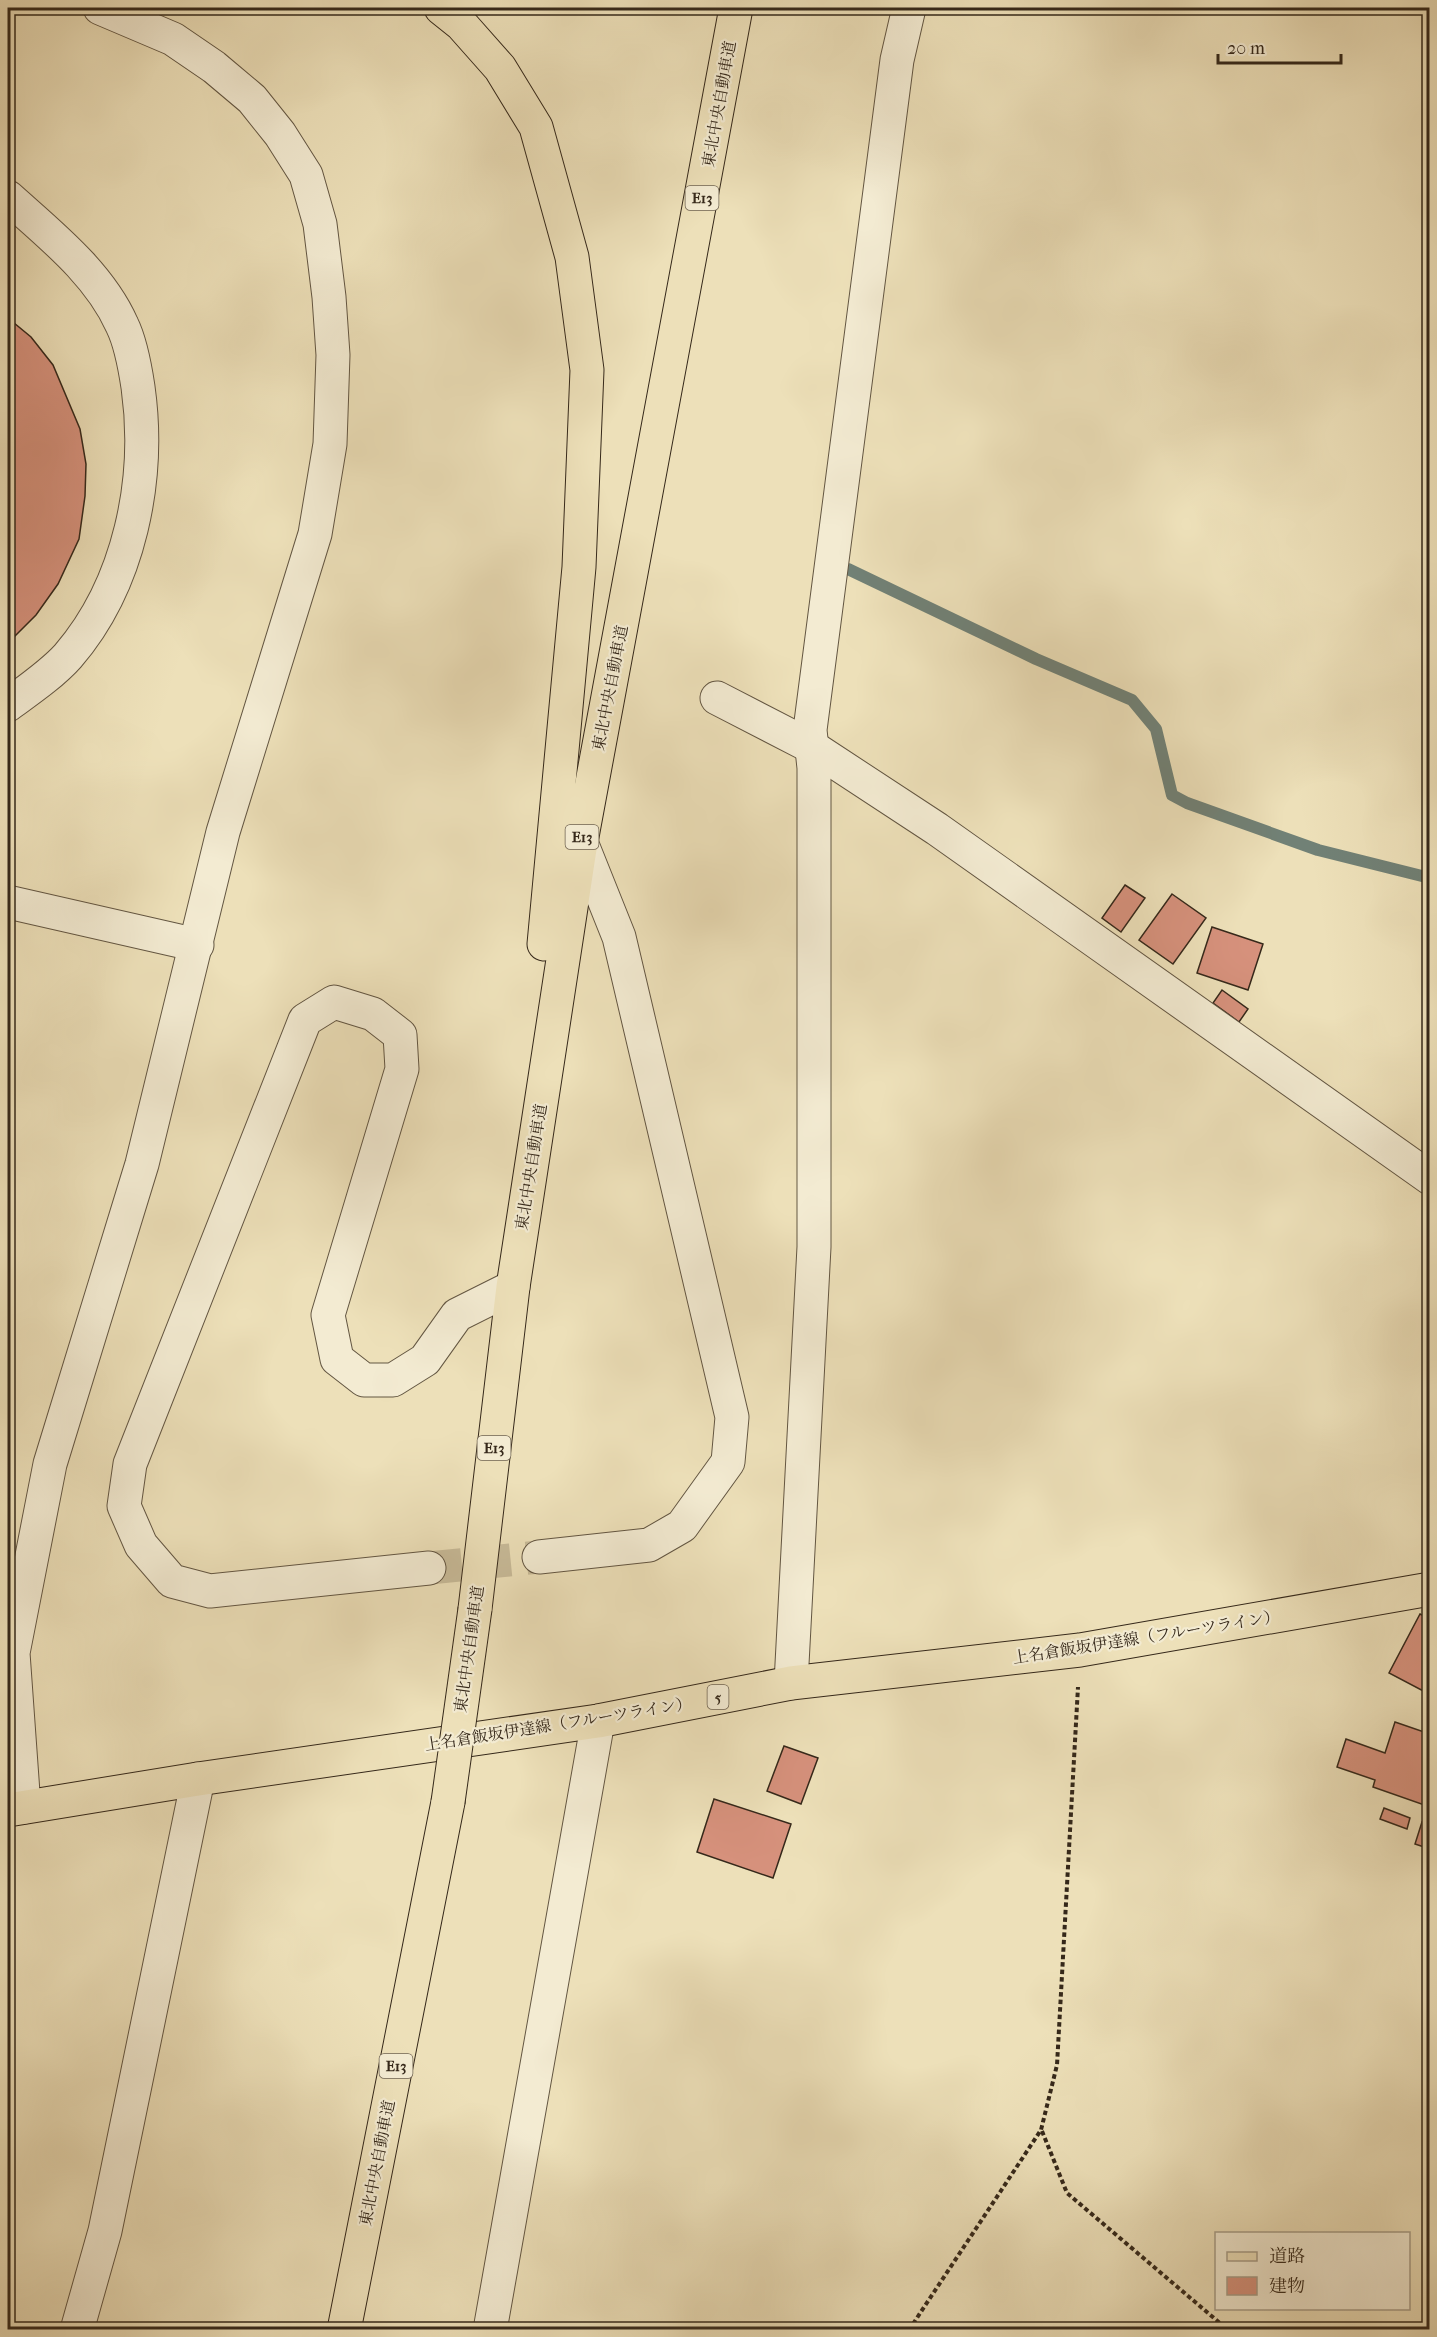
<svg xmlns="http://www.w3.org/2000/svg" width="1437" height="2337" viewBox="0 0 1437 2337" font-family="'IM FELL French Canon','Noto Serif JP',serif">
  <style>
    .lines { fill: none; stroke-linecap: round; stroke-linejoin: round }
    .stream { stroke: #718176; stroke-width: 12 }
    .building { fill: #d6917c; stroke: #35281a; stroke-width: 1.5 }
    .minor-tunnel { stroke: #c8bb99; stroke-width: 33; stroke-dasharray: 33 16; stroke-linecap: butt }
    .minor-casing { stroke: #635642; stroke-width: 35 }
    .major-casing { stroke: #35281a; stroke-width: 35 }
    .highway-casing { stroke: #35281a; stroke-width: 35 }
    .path { stroke: #35281a; stroke-width: 4; stroke-dasharray: 4.5 3; stroke-linecap: butt }
    .minor { stroke: #f3ebd2; stroke-width: 33 }
    .major { stroke: #ede0b9; stroke-width: 33 }
    .highway { stroke: #ede0b9; stroke-width: 33 }
    .highway-bridge-casing { stroke: #35281a; stroke-width: 35; stroke-linecap: butt }
    .highway-bridge { stroke: #ede0b9; stroke-width: 33 }
    .labels { text-anchor: middle; dominant-baseline: central; stroke-width: 4.5; stroke-linejoin: round; paint-order: stroke }
    .shield { fill: #f3ebd2; stroke: #6e6251; stroke-width: 1.5 }
    .shield-label { font-size: 15px; font-weight: bold; fill: #35281a }
    .street-label { font-size: 16px; fill: #35281a; stroke: #f3ebd2 }
  </style>
  <rect width="100%" height="100%" fill="#ede0b9"/>
  <filter id="stains"><feTurbulence type="fractalNoise" baseFrequency=".00333" numOctaves="4"/><feColorMatrix values="0 0 0 0 .2 0 0 0 0 .09 0 0 0 0 .02 0 0 0 .5 -.17"/></filter>
  <radialGradient id="worn" r=".72"><stop offset=".6" stop-color="#630" stop-opacity="0"/><stop offset="1" stop-color="#630" stop-opacity=".3"/></radialGradient>
  <g class="lines">
    <!-- stream -->
    <path class="stream" d="M848,569L1036,659L1132,700L1156,729L1172,795L1187,803L1318,850L1430,878"/>
  </g>
  <!-- building -->
  <g class="building">
    <path d="M8,318L31,337L53,365L80,429L86,464L85,496L79,539L58,584L36,615L8,643Z"/>
    <path d="M1125,885L1145,898L1121,932L1102,918Z"/>
    <path d="M1172,894L1206,918L1173,964L1139,940Z"/>
    <path d="M1212,927L1263,944L1248,990L1197,973Z"/>
    <path d="M1222,990L1248,1009L1239,1022L1213,1003Z"/>
    <path d="M1420,1614L1430,1619L1429,1694L1389,1673Z"/>
    <path d="M1395,1722L1430,1734V1807L1373,1787L1375,1780L1337,1767L1346,1739L1385,1753Z"/>
    <path d="M784,1746L818,1758L801,1804L767,1791Z"/>
    <path d="M714,1799L791,1824L773,1878L697,1852Z"/>
    <path d="M1384,1808L1410,1818L1407,1829L1380,1819Z"/>
    <path d="M1422,1822L1430,1824V1849L1415,1844Z"/>
  </g>
  <g class="lines">
    <!-- minor-tunnel -->
    <path class="minor-tunnel" d="M429,1568L539,1557"/>
    <!-- minor casing -->
    <g class="minor-casing">
      <g id="minor">
        <path d="M8,197C49,234 99,273 122,325C131,343 135,367 138,387C151,479 130,584 68,656C52,674 27,691 8,705"/>
        <path d="M717,698L812,747L937,829L1430,1178"/>
        <path d="M8,902L197,945"/>
        <path d="M539,1557L649,1545L682,1526L728,1462L732,1417L619,937L581,842"/>
        <path d="M429,1568L210,1591L172,1581L141,1545L124,1506L130,1464L305,1020L334,1002L373,1014L400,1035L402,1069L328,1315L337,1359L364,1380H393L425,1360L457,1315L513,1287"/>
        <path d="M791,1683L814,1247V768L810,730L897,60L909,8"/>
        <path d="M24,1807L13,1653L50,1464L142,1164L223,832L315,534L330,444L333,355L329,297L320,224L306,175L280,134L252,99L214,67L173,39L100,8"/>
        <path d="M77,2330L105,2231L198,1779"/>
        <path d="M490,2330L598,1721"/>
      </g>
    </g>
    <!-- major casing -->
    <g class="major-casing">
      <path id="major" d="M8,1810L198,1779L598,1721L791,1683L1080,1650L1430,1589"/>
    </g>
    <!-- highway casing -->
    <g class="highway-casing">
      <g id="highway">
        <path d="M441,8L461,24L500,68L536,127L572,257L587,370L579,567L544,944"/>
        <path d="M475,1609L513,1287L581,842L736,8"/>
        <path d="M344,2330L448,1802"/>
      </g>
    </g>
    <!-- path -->
    <g class="path">
      <path d="M1042,2131L1067,2193L1228,2330"/>
      <path d="M909,2330L1041,2130L1057,2065L1078,1687"/>
    </g>
    <!-- minor -->
    <use href="#minor" class="minor"/>
    <!-- major -->
    <use href="#major" class="major"/>
    <!-- highway -->
    <use href="#highway" class="highway"/>
    <!-- highway-bridge casing -->
    <g class="highway-bridge-casing">
      <path id="highway-bridge" d="M448,1802L475,1609"/>
    </g>
    <!-- highway-bridge -->
    <use href="#highway-bridge" class="highway-bridge"/>
  </g>
  <g class="labels">
    <!-- shield labels -->
    <g class="shield">
      <rect x="685.5" y="186" width="33" height="24" rx="4.5"/>
      <rect x="565.5" y="825" width="33" height="24" rx="4.5"/>
      <rect x="477.5" y="1436" width="33" height="24" rx="4.5"/>
      <rect x="707.5" y="1685" width="21" height="24" rx="4.5"/>
      <rect x="379.5" y="2054" width="33" height="24" rx="4.5"/>
    </g>
    <g class="shield-label">
      <text x="702" y="198">E13</text>
      <text x="582" y="837">E13</text>
      <text x="494" y="1448">E13</text>
      <text x="718" y="1697">5</text>
      <text x="396" y="2066">E13</text>
    </g>
    <!-- street labels -->
    <g class="street-label">
      <text transform="translate(719 104) rotate(-80)">東北中央自動車道</text>
      <text transform="translate(610 688) rotate(-79)">東北中央自動車道</text>
      <text transform="translate(531 1167) rotate(-81)">東北中央自動車道</text>
      <text transform="translate(1146 1637) rotate(-9)">上名倉飯坂伊達線（フルーツライン）</text>
      <text transform="translate(469 1649) rotate(-82)">東北中央自動車道</text>
      <text transform="translate(558 1724) rotate(-9)">上名倉飯坂伊達線（フルーツライン）</text>
      <text transform="translate(377 2163) rotate(-79)">東北中央自動車道</text>
    </g>
  </g>
  <!-- margin -->
  <rect width="1437" height="2337" fill="none" stroke="#ede0b9" stroke-width="30"/>
  <rect x="9" y="9" width="1419" height="2319" fill="none" stroke="#35281a" stroke-width="3"/>
  <rect x="15" y="15" width="1407" height="2307" fill="none" stroke="#35281a" stroke-width="1.5"/>
  <!-- legend -->
  <rect x="1215" y="2232" width="195" height="78" fill="#f3ebd2" stroke="#a79d88" stroke-width="1.5"/>
  <rect x="1227" y="2252" width="30" height="9" fill="#ede0b9" stroke="#a79d88" stroke-width="1.5"/>
  <text x="1269" y="2262" font-size="18" fill="#35281a">道路</text>
  <rect x="1227" y="2277" width="30" height="18" fill="#d6917c" stroke="#a79d88" stroke-width="1.5"/>
  <text x="1269" y="2292" font-size="18" fill="#35281a">建物</text>
  <!-- scale -->
  <path d="M1218 54v9h123v-9" fill="none" stroke="#35281a" stroke-width="3"/>
  <text x="1227" y="54" font-size="18" fill="#35281a" stroke="#f3ebd2" stroke-width="4.5" paint-order="stroke">20 m</text>
  <rect width="100%" height="100%" filter="url(#stains)"/>
  <rect width="100%" height="100%" fill="url(#worn)"/>
</svg>
